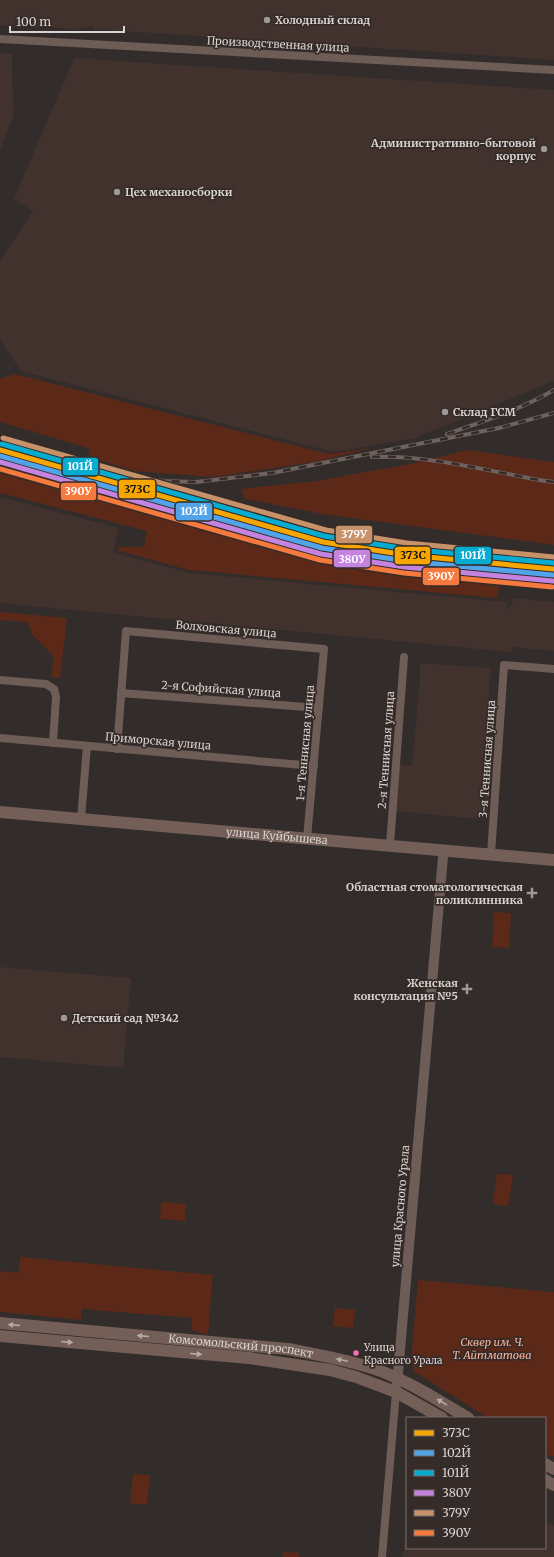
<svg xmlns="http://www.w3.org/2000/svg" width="554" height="1557" viewBox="0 0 554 1557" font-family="Merriweather,serif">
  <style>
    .built { fill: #41322e }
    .green { fill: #5c2919 }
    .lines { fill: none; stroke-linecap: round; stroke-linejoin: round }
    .minor { stroke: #6e5c56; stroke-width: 8 }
    .tertiary { stroke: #6e5c56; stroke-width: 10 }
    .secondary { stroke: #745f58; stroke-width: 12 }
    .rail-casing { stroke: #6e625e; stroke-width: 4 }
    .rail { stroke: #352b28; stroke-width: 2.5; stroke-dasharray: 8; stroke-linecap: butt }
    .rail-1-casing { stroke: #352b28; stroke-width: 8 }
    .rail-2-casing { stroke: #352b28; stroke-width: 8 }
    .rail-3-casing { stroke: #352b28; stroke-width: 8 }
    .rail-4-casing { stroke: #352b28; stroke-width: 8 }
    .rail-5-casing { stroke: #352b28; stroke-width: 8 }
    .rail-6-casing { stroke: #352b28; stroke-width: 8 }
    .rail-1 { stroke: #f7a600; stroke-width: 5 }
    .rail-2 { stroke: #53a3e8; stroke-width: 5 }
    .rail-3 { stroke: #06acd0; stroke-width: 5 }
    .rail-4 { stroke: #c483df; stroke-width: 5 }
    .rail-5 { stroke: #c7916a; stroke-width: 5 }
    .rail-6 { stroke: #f6793e; stroke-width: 5 }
    .oneway { fill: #b5aaa6 }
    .poi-dot { fill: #9e9896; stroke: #352b28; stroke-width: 1.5 }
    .bus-dot { fill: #fb6dba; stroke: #352b28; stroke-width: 1.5 }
    .labels { text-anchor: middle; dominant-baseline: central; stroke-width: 3.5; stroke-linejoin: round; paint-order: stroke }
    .bus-label { font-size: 10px; fill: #d8d2d0; stroke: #352b28; text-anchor: start }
    .poi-label { font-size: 11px; font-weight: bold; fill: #d8d2d0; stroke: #352b28; text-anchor: start }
    .street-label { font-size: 11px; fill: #d8d2d0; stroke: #352b28 }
    .park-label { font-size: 11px; font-style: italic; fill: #fbb39c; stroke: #352b28 }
    .line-badge { stroke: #352b28; stroke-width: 1.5 }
    .badge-label { font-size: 11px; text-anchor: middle; font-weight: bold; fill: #fff }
    .pale-badge-label { font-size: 11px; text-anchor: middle; font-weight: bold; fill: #111 }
  </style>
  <rect width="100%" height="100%" fill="#322c2b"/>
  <!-- built -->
  <g class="built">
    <path d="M0,0H554V60L94,29L93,26L79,29L1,25L0,27Z"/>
    <path d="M0,53L12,54L13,116L0,151Z"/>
    <path d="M74,58L554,90V381L415,438L333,452L21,371L0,340V261L33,211L14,199Z"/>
    <path d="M0,497L119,528L113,552L189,573L507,602L506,610L512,605L513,598L554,602V651L512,647L511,652L0,603Z"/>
    <path d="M420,663L491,668L482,772L490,773L487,820L396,811L400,765L412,766L420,679Z"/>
    <path d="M0,967L131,978L123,1068L0,1057Z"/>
    <path d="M407,1507V1548H545V1521L554,1526V1557H403Z"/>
  </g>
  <!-- green -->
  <g class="green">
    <path d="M15,374L329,454L372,448L320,461L214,477L133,471L90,457L88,448L0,422V379Z"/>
    <path d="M467,450L554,462V545L322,514L246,499L240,489L316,481L410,464Z"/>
    <path d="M0,468L317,556L500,581L497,598L189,570L117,550L119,547H144L147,531L0,493Z"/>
    <path d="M0,612L67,618L60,678L51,677L54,657L32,634L28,622L0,620Z"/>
    <path d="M494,912L511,913L509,948L492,947Z"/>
    <path d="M500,1174L512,1175L513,1177L508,1206L495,1204L493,1202L497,1175Z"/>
    <path d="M161,1202L186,1204L185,1221L160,1219Z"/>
    <path d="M20,1257L213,1275L208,1334L199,1333L191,1329L192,1318L82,1309L81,1320L0,1312V1271L19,1273Z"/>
    <path d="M418,1280L554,1292V1456H549L545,1453V1418H488L415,1372L411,1361Z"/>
    <path d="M335,1308L355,1310L353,1328L333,1326Z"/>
    <path d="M133,1474L150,1475L147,1505L130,1503Z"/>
    <path d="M284,1552L299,1553V1557H283Z"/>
  </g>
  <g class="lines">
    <!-- minor -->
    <g class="minor">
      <path d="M0,39L554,70"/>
      <path d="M0,680L46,684L54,689L56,697L53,743"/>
      <path d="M121,693L319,708"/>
      <path d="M0,738L314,766"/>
      <path d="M117,749L126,631L324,649L307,838"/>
      <path d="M81,819L87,746"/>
      <path d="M390,845L404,657"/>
      <path d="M491,854L504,665L554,669"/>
      <path d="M382,1557L396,1392"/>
    </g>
    <!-- tertiary -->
    <path class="tertiary" d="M397,1384L443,857"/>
    <!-- secondary -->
    <g class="secondary">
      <path id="s1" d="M0,812L554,860"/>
      <path id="s2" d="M0,1323L288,1349C318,1355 349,1360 378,1370C410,1382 439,1401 468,1418"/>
      <path d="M0,1336L249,1358L330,1370L356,1377L396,1392L442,1418"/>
      <path d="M545,1464L554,1469"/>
      <path d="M545,1480L554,1485"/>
    </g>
    <!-- rail casing -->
    <g class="rail-casing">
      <g id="rail">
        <path d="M447,434C484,421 520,410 554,390"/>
        <path d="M0,445L73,466L118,476L165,481L196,482L272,473L499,428L554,413"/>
        <path d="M372,457C428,455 484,470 539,480L554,482"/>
      </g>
    </g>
    <!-- rail -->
    <use href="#rail" class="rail"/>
    <!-- rail-1 casing -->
    <g class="rail-1-casing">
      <path id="rail-1" d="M0,450L323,542L406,555L554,569"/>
    </g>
    <!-- rail-2 casing -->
    <g class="rail-2-casing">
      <path id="rail-2" d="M0,456L322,548L405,561L553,575"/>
    </g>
    <!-- rail-3 casing -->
    <g class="rail-3-casing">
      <path id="rail-3" d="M2,444L324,536L407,549L554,563"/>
    </g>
    <!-- rail-4 casing -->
    <g class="rail-4-casing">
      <path id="rail-4" d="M0,462L321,554L405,567L553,581"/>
    </g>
    <!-- rail-5 casing -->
    <g class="rail-5-casing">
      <path id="rail-5" d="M3,438L326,530L407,543L554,557"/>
    </g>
    <!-- rail-6 casing -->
    <g class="rail-6-casing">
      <path id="rail-6" d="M0,469L320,560L404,573L552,587"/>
    </g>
    <!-- rail-1 -->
    <use href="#rail-1" class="rail-1"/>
    <!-- rail-2 -->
    <use href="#rail-2" class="rail-2"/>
    <!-- rail-3 -->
    <use href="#rail-3" class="rail-3"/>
    <!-- rail-4 -->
    <use href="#rail-4" class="rail-4"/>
    <!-- rail-5 -->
    <use href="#rail-5" class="rail-5"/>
    <!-- rail-6 -->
    <use href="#rail-6" class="rail-6"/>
  </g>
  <!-- one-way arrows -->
  <defs><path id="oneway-solid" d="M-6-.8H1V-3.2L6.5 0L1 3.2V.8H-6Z"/></defs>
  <g class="oneway">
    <use href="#oneway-solid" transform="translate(14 1325) rotate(-175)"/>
    <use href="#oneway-solid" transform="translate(143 1336) rotate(-175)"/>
    <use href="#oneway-solid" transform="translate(67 1342) rotate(5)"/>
    <use href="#oneway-solid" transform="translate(196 1354) rotate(5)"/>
    <use href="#oneway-solid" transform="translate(342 1360) rotate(-168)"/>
    <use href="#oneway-solid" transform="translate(442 1402) rotate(-149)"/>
  </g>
  <!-- markers -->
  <g class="poi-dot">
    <circle cx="267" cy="20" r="4"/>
    <circle cx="544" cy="149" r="4"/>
    <circle cx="117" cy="192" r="4"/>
    <circle cx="445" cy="412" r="4"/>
    <path d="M530 887h4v4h4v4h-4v4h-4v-4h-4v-4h4z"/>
    <path d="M465 983h4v4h4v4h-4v4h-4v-4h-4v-4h4z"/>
    <circle cx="64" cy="1018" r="4"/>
  </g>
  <circle class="bus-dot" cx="356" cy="1353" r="3.5"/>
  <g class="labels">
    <!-- bus labels -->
    <g class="bus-label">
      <text x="364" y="1347">Улица<tspan x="364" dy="13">Красного Урала</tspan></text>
    </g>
    <!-- poi labels -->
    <g class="poi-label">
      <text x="275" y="20">Холодный склад</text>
      <text x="536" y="143" text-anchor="end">Административно-бытовой<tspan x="536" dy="13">корпус</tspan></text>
      <text x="125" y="192">Цех механосборки</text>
      <text x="453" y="412">Склад ГСМ</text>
      <text x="523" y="887" text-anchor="end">Областная стоматологическая<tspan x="523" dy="13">поликлинника</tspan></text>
      <text x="458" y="983" text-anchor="end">Женская<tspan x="458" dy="13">консультация №5</tspan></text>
      <text x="72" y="1018">Детский сад №342</text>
    </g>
    <!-- street labels -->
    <g class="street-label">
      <text transform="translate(278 44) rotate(3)">Производственная улица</text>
      <text transform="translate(226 629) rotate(5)">Волховская улица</text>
      <text transform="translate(221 689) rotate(4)">2-я Софийская улица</text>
      <text transform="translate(158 741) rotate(5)">Приморская улица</text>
      <text transform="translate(305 743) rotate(-85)">1-я Теннисная улица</text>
      <text transform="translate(386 750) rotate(-86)">2-я Теннисная улица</text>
      <text transform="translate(487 759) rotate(-86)">3-я Теннисная улица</text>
      <text stroke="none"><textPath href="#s1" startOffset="278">улица Куйбышева</textPath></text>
      <text transform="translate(400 1206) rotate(-85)">улица Красного Урала</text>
      <text stroke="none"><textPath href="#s2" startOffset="242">Комсомольский проспект</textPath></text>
    </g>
    <!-- park labels -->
    <g class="park-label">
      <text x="492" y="1342">Сквер им. Ч.<tspan x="492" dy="13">Т. Айтматова</tspan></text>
    </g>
  </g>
  <g class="line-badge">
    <rect x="62" y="457" width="37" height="19" rx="4" fill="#06acd0"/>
    <rect x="118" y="479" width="38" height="20" rx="4" fill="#f7a600"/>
    <rect x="60" y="482" width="37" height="19" rx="4" fill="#f6793e"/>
    <rect x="175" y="502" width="38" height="19" rx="4" fill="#53a3e8"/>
    <rect x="335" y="525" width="38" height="19" rx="4" fill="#c7916a"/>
    <rect x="454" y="546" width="38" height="19" rx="4" fill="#06acd0"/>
    <rect x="394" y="546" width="37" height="19" rx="4" fill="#f7a600"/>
    <rect x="333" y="549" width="38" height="19" rx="4" fill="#c483df"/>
    <rect x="422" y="567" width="38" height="19" rx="4" fill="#f6793e"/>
  </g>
  <g class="badge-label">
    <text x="80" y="470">101Й</text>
    <text x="78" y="495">390У</text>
    <text x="194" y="515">102Й</text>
    <text x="354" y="538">379У</text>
    <text x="473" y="559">101Й</text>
    <text x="352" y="563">380У</text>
    <text x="441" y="580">390У</text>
  </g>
  <g class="pale-badge-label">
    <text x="137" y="493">373C</text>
    <text x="413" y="559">373C</text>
  </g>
  <!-- legend -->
  <rect x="406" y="1417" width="140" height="132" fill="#352b28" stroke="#766e6b"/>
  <rect x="414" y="1430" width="20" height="6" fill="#f7a600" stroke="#766e6b"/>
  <text x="442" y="1437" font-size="12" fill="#d8d2d0">373C</text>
  <rect x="414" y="1450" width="20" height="6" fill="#53a3e8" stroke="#766e6b"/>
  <text x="442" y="1457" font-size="12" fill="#d8d2d0">102Й</text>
  <rect x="414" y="1470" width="20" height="6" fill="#06acd0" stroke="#766e6b"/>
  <text x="442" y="1477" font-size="12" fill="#d8d2d0">101Й</text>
  <rect x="414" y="1490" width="20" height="6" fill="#c483df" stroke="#766e6b"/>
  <text x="442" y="1497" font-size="12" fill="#d8d2d0">380У</text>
  <rect x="414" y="1510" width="20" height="6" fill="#c7916a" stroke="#766e6b"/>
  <text x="442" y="1517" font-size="12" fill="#d8d2d0">379У</text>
  <rect x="414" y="1530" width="20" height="6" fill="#f6793e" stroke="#766e6b"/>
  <text x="442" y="1537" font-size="12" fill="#d8d2d0">390У</text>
  <!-- scale -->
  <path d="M10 26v6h114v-6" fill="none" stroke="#d8d2d0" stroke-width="2"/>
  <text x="16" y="26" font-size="12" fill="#d8d2d0" stroke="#352b28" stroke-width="3" paint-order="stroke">100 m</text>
</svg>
